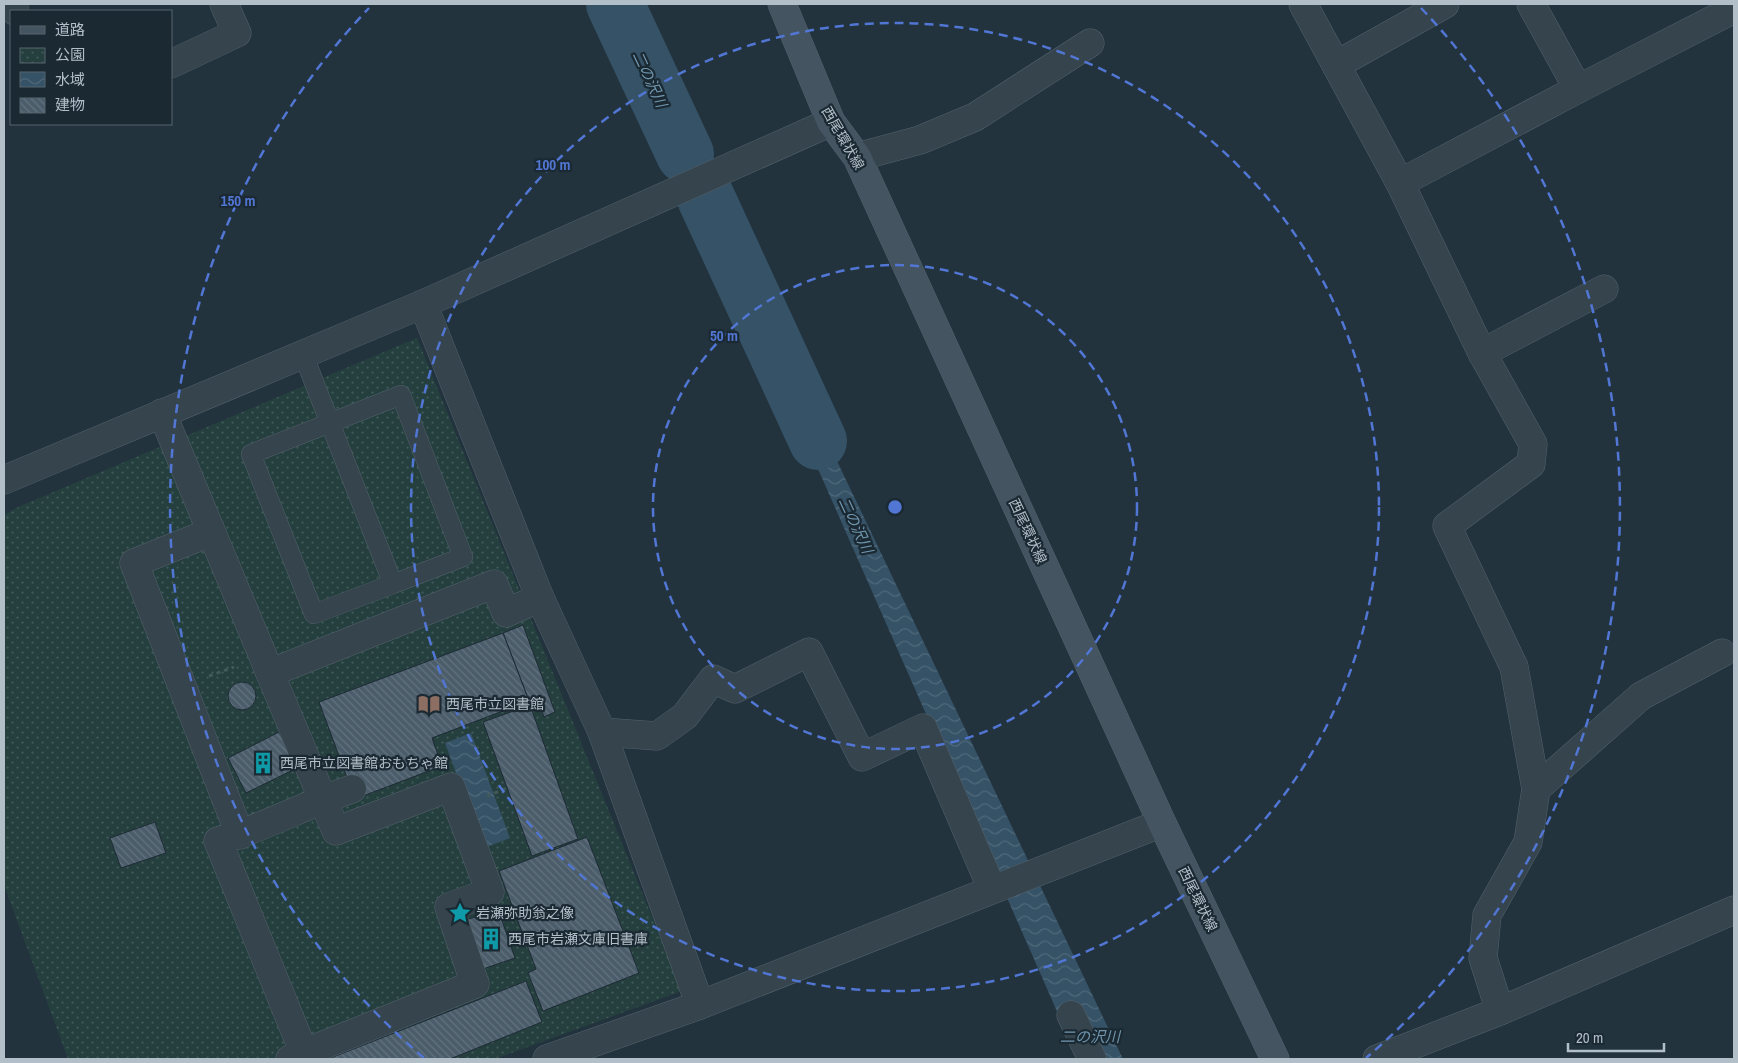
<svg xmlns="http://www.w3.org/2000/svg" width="1738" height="1063" viewBox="0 0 1738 1063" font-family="'Archivo Narrow','Noto Sans JP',sans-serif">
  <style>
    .park { fill: url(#park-dots) }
    .water { fill: url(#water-waves) }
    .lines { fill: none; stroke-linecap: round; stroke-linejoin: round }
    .river { stroke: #355266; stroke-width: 58 }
    .building { fill: url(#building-back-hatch); stroke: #1d2b35 }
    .service-casing { stroke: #54626c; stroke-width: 20 }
    .pedestrian-casing { stroke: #54626c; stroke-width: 29 }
    .minor-casing { stroke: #54626c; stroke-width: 29 }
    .tertiary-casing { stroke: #54626c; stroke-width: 29 }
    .secondary-casing { stroke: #54626c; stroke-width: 29 }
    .path { stroke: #425b5a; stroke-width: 3; stroke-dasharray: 4 4; stroke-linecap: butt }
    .service { stroke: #36444e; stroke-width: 19 }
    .pedestrian { stroke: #36444e; stroke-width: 28 }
    .minor { stroke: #36444e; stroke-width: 28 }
    .tertiary { stroke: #36444e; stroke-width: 28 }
    .secondary { stroke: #445461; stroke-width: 28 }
    .ring { fill: none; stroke: #5176d3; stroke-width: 2.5; stroke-dasharray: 9 6 }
    .labels { text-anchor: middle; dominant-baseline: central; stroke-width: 4.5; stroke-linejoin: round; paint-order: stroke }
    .street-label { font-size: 14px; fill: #b2bfc9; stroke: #1b2933 }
    .poi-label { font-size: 14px; fill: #b2bfc9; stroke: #1b2933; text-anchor: start }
    .water-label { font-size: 15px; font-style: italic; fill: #7096ae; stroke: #1b2933 }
    .centre { fill: #5176d3; stroke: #1b2933; stroke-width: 2.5 }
    .ring-label { font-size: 15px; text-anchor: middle; font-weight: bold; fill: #5176d3; stroke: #1b2933; stroke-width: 4.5; stroke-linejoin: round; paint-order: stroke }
  </style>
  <defs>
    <pattern id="park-dots" width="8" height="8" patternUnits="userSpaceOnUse" patternTransform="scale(1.25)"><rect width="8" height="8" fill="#243f3e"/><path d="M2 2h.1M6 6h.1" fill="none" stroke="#415959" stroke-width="1.8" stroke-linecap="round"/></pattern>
    <pattern id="water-waves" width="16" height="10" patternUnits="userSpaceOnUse" patternTransform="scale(1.25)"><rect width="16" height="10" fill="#355266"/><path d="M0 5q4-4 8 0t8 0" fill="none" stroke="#50697b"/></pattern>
    <pattern id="building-back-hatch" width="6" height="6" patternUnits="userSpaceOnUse" patternTransform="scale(1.25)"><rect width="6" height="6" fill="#4b5d6a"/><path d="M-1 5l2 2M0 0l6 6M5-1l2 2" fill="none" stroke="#63727e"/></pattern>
  </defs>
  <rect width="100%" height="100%" fill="#22333e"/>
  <!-- park -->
  <path class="park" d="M417,338L682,991L495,1059H68L4,885V515L18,507Z"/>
  <!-- water -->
  <g class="water">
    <path d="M774,369H793L1123,1059H1078Z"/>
    <path d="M471,733L510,838L484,848L445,743Z"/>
  </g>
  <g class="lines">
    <!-- river -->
    <g class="river">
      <path d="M615,4L685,154"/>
      <path d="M706,198L818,441"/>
    </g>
  </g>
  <!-- building -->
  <g class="building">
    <path d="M523,625L555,712L544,717L537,698L529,701L503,633Z"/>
    <path d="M503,633L529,701L432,738L442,766L355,799L319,702Z"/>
    <circle cx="242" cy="696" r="14"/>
    <path d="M530,705L578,839L532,856L483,722Z"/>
    <path d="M279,732L297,768L246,793L228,758Z"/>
    <path d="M155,822L166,853L121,868L110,838Z"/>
    <path d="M587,837L639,973L543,1011L528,973L536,969L499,871Z"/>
    <path d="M498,909L515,958L483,969L466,920Z"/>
    <path d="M526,981L542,1022L450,1059H328Z"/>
  </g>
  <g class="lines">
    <!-- service casing -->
    <g class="service-casing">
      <path id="service" d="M303,354L393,584L314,614L251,454L401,395L463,557L393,584"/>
    </g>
    <!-- pedestrian casing -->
    <g class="pedestrian-casing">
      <g id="pedestrian">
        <path d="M162,413L270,673L494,584L506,613L540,598"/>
        <path d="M211,532L134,563L240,835"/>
        <path d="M270,673L336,831L451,787L490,892L449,907L475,984L304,1053L307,1059"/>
        <path d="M290,1059L304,1053L218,841C264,828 306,804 352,789"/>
      </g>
    </g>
    <!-- minor casing -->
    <g class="minor-casing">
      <g id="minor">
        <path d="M10,4L15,11"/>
        <path d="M1303,4L1400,183L1482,353L1533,444L1531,464L1447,526L1514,667L1536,789"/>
        <path d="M1531,4L1578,89"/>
        <path d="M171,64L237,33L224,4"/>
        <path d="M1336,65L1445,4"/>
        <path d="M857,157L920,140L975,117L1090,43"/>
        <path d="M1400,183L1578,89L1734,9"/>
        <path d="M423,304L540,598L602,732L700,1005"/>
        <path d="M1482,353L1604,289"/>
        <path d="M4,480L423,304L831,122"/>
        <path d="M602,732L657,736L685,716L713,679L735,689L809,652L862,757L923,728L992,889"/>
        <path d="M1500,1011L1483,958L1487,915L1528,842L1536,789L1641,696L1722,653"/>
        <path d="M1071,1015L1092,1059"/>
        <path d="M547,1059L700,1005L1162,823"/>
      </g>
    </g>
    <!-- tertiary casing -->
    <g class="tertiary-casing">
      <path id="tertiary" d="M1377,1059L1500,1011L1734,910"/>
    </g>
    <!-- secondary casing -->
    <g class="secondary-casing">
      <path id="secondary" d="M782,4L831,122L857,157L1162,823L1275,1059"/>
    </g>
    <!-- path -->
    <g class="path">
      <path d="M209,676L234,667"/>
      <path d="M487,796L507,788"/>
    </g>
    <!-- service -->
    <use href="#service" class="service"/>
    <!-- pedestrian -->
    <use href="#pedestrian" class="pedestrian"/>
    <!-- minor -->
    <use href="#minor" class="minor"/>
    <!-- tertiary -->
    <use href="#tertiary" class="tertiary"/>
    <!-- secondary -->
    <use href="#secondary" class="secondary"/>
  </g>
  <!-- distance rings -->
  <g class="ring">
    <circle cx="895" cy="507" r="242"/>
    <circle cx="895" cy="507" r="484"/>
    <path d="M424 1058A725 725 0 0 1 369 8M1421 8A725 725 0 0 1 1366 1058"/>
  </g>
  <!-- icons -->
  <defs>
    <g id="library-bare" transform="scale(1.725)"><path d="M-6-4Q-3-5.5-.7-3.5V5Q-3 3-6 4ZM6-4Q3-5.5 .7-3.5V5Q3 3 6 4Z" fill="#8d6e63" stroke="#1b2933" stroke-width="2.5" paint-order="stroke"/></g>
    <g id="building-bare" transform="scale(1.725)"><path d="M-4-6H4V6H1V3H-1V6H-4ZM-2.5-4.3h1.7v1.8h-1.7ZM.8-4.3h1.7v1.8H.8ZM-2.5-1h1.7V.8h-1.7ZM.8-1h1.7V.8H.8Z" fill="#0f9aa8" stroke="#1b2933" stroke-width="2.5" paint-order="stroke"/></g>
    <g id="sight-bare" transform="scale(1.725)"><path d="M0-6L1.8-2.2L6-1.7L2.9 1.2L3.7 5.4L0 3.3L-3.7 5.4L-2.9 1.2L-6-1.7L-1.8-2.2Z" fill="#0f9aa8" stroke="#1b2933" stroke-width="2.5" paint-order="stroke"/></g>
  </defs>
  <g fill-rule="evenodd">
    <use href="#library-bare" x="429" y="704"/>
    <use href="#building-bare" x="263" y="763"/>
    <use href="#sight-bare" x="460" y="913"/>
    <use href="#building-bare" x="491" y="939"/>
  </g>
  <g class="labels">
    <!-- street labels -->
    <g class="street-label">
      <text transform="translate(843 138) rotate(60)">西尾環状線</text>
      <text transform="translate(1028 531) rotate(65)">西尾環状線</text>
      <text transform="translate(1198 899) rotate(64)">西尾環状線</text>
    </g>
    <!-- poi labels -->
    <g class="poi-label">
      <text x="446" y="704">西尾市立図書館</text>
      <text x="280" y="763">西尾市立図書館おもちゃ館</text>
      <text x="476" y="913">岩瀬弥助翁之像</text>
      <text x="508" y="939">西尾市岩瀬文庫旧書庫</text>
    </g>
    <!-- water labels -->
    <g class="water-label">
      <text transform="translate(650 79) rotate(65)">二の沢川</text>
      <text transform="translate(856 525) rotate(65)">二の沢川</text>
      <text x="1090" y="1036">二の沢川</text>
    </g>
  </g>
  <circle cx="895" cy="507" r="8" class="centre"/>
  <g class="ring-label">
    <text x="553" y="170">100 m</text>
    <text x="238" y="206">150 m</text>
    <text x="724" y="341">50 m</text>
  </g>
  <!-- border -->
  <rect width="1738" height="1063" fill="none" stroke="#b2bfc9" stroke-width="10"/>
  <!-- legend -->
  <rect x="10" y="10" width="162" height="115" fill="#1b2933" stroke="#57656f"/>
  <rect x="20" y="26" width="25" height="8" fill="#445461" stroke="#57656f"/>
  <text x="55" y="35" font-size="15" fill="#b2bfc9">道路</text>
  <rect x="20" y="48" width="25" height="15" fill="url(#park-dots)" stroke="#57656f"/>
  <text x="55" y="60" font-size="15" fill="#b2bfc9">公園</text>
  <rect x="20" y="72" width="25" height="15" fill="url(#water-waves)" stroke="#57656f"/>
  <text x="55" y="85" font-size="15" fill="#b2bfc9">水域</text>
  <rect x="20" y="98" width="25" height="15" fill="url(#building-back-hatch)" stroke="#57656f"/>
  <text x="55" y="110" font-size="15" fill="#b2bfc9">建物</text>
  <!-- scale -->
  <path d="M1568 1043v8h96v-8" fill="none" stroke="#b2bfc9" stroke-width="2.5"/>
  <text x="1576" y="1043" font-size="15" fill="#b2bfc9" stroke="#1b2933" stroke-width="4" paint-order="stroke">20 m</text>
</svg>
